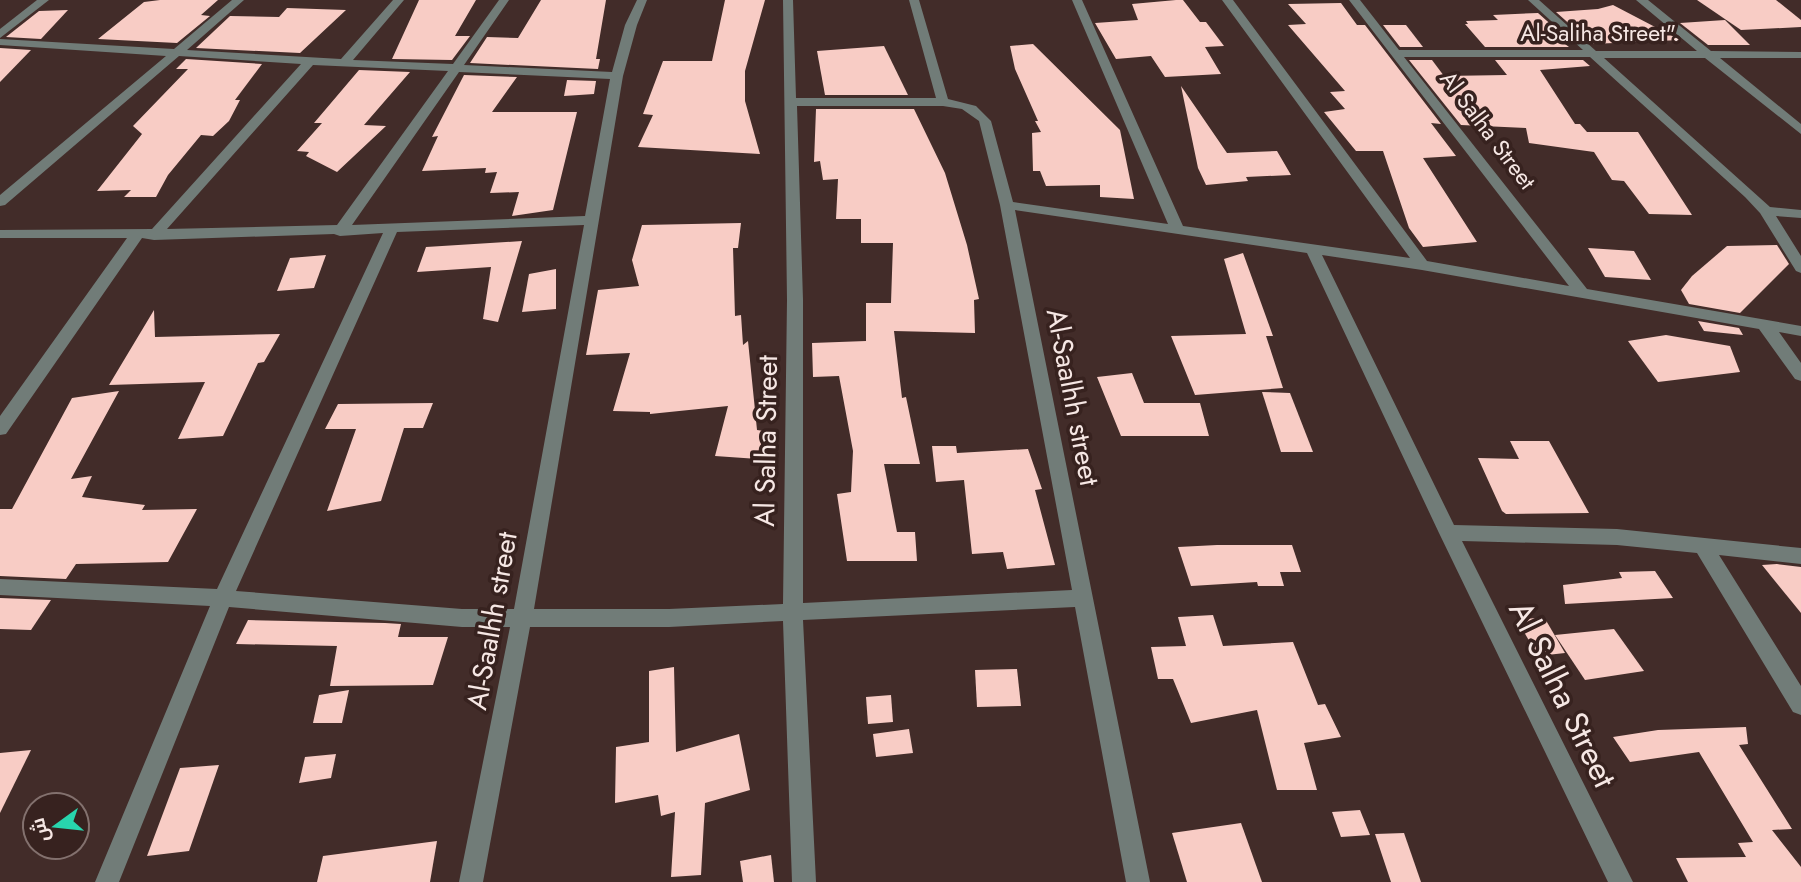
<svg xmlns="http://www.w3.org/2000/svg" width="1801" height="882" viewBox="0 0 1801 882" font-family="Jost,Cairo,sans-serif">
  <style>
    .building { fill: #f8ccc5 }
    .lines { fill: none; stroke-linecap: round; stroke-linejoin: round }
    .minor { fill: #717c78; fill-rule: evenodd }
    .labels { text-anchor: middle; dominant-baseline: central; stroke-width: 7; stroke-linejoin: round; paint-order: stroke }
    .far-street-label { font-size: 23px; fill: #f6e7e4; stroke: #37221f }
    .street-label { font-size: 28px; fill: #f6e7e4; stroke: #37221f }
    .near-street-label { font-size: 33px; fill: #f6e7e4; stroke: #37221f }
  </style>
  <rect width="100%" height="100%" fill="#422c29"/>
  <!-- building -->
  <g class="building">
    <path d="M160,0H218L201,15L210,16L177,43L98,39L144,2Z"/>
    <path d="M419,0H476L455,36H470L452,60L392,59Z"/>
    <path d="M541,0H606L596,59H600L598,69L470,63L487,37L518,38Z"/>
    <path d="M725,0H765L745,71V101L760,154L638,147L653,115L643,114L663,61H712Z"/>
    <path d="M1176,0H1183L1200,22H1206L1224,46L1205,47L1221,74L1165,77L1151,56L1116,59L1095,23L1138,20L1132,4Z"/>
    <path d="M1697,0H1776L1801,20V27L1741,30Z"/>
    <path d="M1341,3L1357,25H1365L1441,124L1431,123L1456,156L1423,158L1477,242L1423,247L1409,228L1383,151H1356L1324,112L1345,109L1330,92L1345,91L1288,25L1306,24L1288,4Z"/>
    <path d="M1613,5L1680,40L1592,44L1556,12L1598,9Z"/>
    <path d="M287,8L346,10L300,53L196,48L230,16L279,17Z"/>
    <path d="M68,10L41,39L6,37L39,11Z"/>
    <path d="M1538,13L1573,44H1565L1569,47H1485L1465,24H1468L1466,21L1498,20L1493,15Z"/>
    <path d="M1725,20L1750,45H1708L1680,23Z"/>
    <path d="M1383,25H1406L1423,47H1400Z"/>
    <path d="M1033,44L1120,130L1134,199L1100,197V185L1046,186L1040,171H1033L1032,133L1041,132L1035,121H1038L1015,69L1010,46Z"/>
    <path d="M884,46L908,95H825L817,51Z"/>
    <path d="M0,48L31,50L0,82Z"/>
    <path d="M186,59L262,64L235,100H240L229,121L213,136L201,135L168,175L156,197H124L131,190L97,191L142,134L133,126L188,69H176Z"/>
    <path d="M1409,60H1432L1444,76L1507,75L1495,60H1583L1590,66L1540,70L1575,124H1580L1587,132H1638L1692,215L1649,214L1624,181L1612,180L1594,152L1529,143L1526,128L1461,125Z"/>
    <path d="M359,70L410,72L364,125L386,126L337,172L306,156L309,152L297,151L322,123H314Z"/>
    <path d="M464,75L517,77L492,112H577L553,210L512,216L519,192L490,193L497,172L485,173L486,168L422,171L438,136L432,137Z"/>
    <path d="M567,80L596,81L594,94L564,96Z"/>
    <path d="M1181,86L1227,153L1277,151L1291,175L1246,177L1248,181L1206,185L1198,168Z"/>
    <path d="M816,109H914L945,173L967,245L979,299L974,300L975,333L894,331L902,398L906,397L920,464H884L897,532H915L917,561H847L837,494L851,492L853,451L839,376L813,377L812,343L866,341V303H891L893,243H861V219H836L838,179L823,180L820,161L814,162Z"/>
    <path d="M741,223L738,248H733L735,316L741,315L743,345L748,341L757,430L764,431L758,459L715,456L728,406L650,414V412L613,411L630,353L586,355L598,290L639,286L632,260L642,225Z"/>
    <path d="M522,241L498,322L483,319L491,267L417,272L426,247Z"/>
    <path d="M1777,245L1789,264L1740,313L1689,304L1681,290L1692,276L1727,246Z"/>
    <path d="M1588,248L1634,251L1651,280L1605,277Z"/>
    <path d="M1243,253L1273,336H1266L1283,388L1195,395L1171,336L1246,334L1224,259Z"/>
    <path d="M326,255L314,288L277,291L290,258Z"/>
    <path d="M556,269V309L522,312L529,274Z"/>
    <path d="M154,310L155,337L280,334L264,362L258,363L223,436L178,439L205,382L109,385Z"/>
    <path d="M1698,321L1739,328L1743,335L1704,331Z"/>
    <path d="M1666,335L1730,346L1740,372L1658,382L1628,341Z"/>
    <path d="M1132,373L1144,403H1200L1209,436H1121L1097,377Z"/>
    <path d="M119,391L71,479L92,476L82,497L145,505L142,510L197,509L168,562L76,564L66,579L0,576V509H12L72,398Z"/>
    <path d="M1262,392L1290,393L1313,452H1281Z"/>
    <path d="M433,403L423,428H404L381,501L327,511L356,429H325L338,404Z"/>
    <path d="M1510,441H1549L1589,513L1506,514L1502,511L1478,458L1519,459Z"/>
    <path d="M932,446H956L957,453L1028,449L1042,489L1035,490L1055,565L1007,569L1003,552L972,554L964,480L936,482Z"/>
    <path d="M1217,545H1292L1301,572H1280L1284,586H1258L1257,582L1191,586L1178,547Z"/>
    <path d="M1777,564L1801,567V613L1762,565Z"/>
    <path d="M1655,571L1673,598L1565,604L1563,585L1622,578L1619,572Z"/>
    <path d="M0,598L51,600L31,630L0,629Z"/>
    <path d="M1213,615L1223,646L1293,642L1318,705L1325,704L1341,737L1304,743L1317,790H1277L1257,710L1191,723L1173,679H1158L1151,647L1186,646L1178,617Z"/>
    <path d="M1544,617L1565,653L1538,656L1517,620Z"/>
    <path d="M248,620L385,623L401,624L398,637H448L433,685L330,686L337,646L236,644Z"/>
    <path d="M1614,629L1644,671L1585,680L1555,635Z"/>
    <path d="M674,667L676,752L739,734L750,790L705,803L701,875L671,877L675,812L661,816L658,795L615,803L616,747L649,742V671Z"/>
    <path d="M1017,669L1021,706L977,707L975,670Z"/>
    <path d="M349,690L342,723H313L319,695Z"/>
    <path d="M891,695L893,722L868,724L866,697Z"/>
    <path d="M1746,727L1748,744L1739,745L1792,829L1772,830L1801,867V882H1688L1676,858L1746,857L1738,843L1753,842L1699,752L1630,762L1613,737L1658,730Z"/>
    <path d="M909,729L913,753L876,757L873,734Z"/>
    <path d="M31,750L0,813V753Z"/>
    <path d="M336,754L331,778L299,783L305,757Z"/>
    <path d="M219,765L189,851L147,856L180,768Z"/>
    <path d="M1360,810L1370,835L1341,837L1332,812Z"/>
    <path d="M1241,823L1262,882H1187L1172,833Z"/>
    <path d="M1404,833L1421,882H1391L1375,834Z"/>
    <path d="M437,841L430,882H317L323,856Z"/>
    <path d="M771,855L774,882H743L740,861Z"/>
  </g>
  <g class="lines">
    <!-- minor -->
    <g class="minor">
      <path d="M37,0H49L0,38V29Z"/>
      <path d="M232,0H244L187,50L341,59L393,0H404L353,60L453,64L499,0H509L464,65L612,72L625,25L637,0H647L637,25L623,76L534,609H669L783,604L787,300L783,0H793L796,98H936L909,0H919L948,99L976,106L991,121L1013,202L1168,224L1072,0H1082L1183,226L1410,258L1222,0H1233L1427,261L1569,286L1349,0H1360L1399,50H1583L1528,0H1539L1596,51H1697L1636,0H1648L1711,51L1801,52V58H1720L1801,124V134L1705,58H1604L1770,207L1801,210V218L1776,216L1801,256V273L1796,271L1760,213L1745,197L1590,57H1404L1587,289L1801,326V336L1779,332L1801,363V381L1795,379L1759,329L1422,270L1322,255L1454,525L1617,529L1801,548V564L1719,555L1801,686V715L1793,712L1697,553L1617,545L1462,541L1633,882H1608L1439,533L1307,253L1015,210L1150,882H1126L1075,607L803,620L816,882H792L783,621L669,627H530L483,882H459L510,627H462L229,607L119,882H95L210,606L0,595V579L217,589L383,233L340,236L334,234L154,240L142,238L6,434L0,435V416L127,238H0V230L152,229L301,64L179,56L5,205L0,206V195L166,56L0,45V39L174,49ZM313,65L448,71L337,225L167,229ZM459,72L610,79L585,216L352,225ZM797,106H943L962,109L979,121L1000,205L1072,590L803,603V300ZM584,225L514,609H462L236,591L397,232Z"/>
    </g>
  </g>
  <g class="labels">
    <!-- far-street labels -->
    <g class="far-street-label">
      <text x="1600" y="33">Al-Saliha Street".</text>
      <text transform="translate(1488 130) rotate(53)">Al Salha Street</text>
    </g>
    <!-- street labels -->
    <g class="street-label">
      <text transform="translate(1073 397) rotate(79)">Al-Saalhh street</text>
      <text transform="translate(766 441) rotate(-89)">Al Salha Street</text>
      <text transform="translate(492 621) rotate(-80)">Al-Saalhh street</text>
    </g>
    <!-- near-street labels -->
    <g class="near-street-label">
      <text transform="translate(1563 694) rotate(64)">Al Salha Street</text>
    </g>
  </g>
  <!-- north arrow -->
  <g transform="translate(56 826) rotate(255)"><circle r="33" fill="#37221f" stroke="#83716e" stroke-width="2"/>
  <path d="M0-5L12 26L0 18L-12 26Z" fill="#28d5ad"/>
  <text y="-10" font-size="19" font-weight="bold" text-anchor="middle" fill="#f6e7e4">ش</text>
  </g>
</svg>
